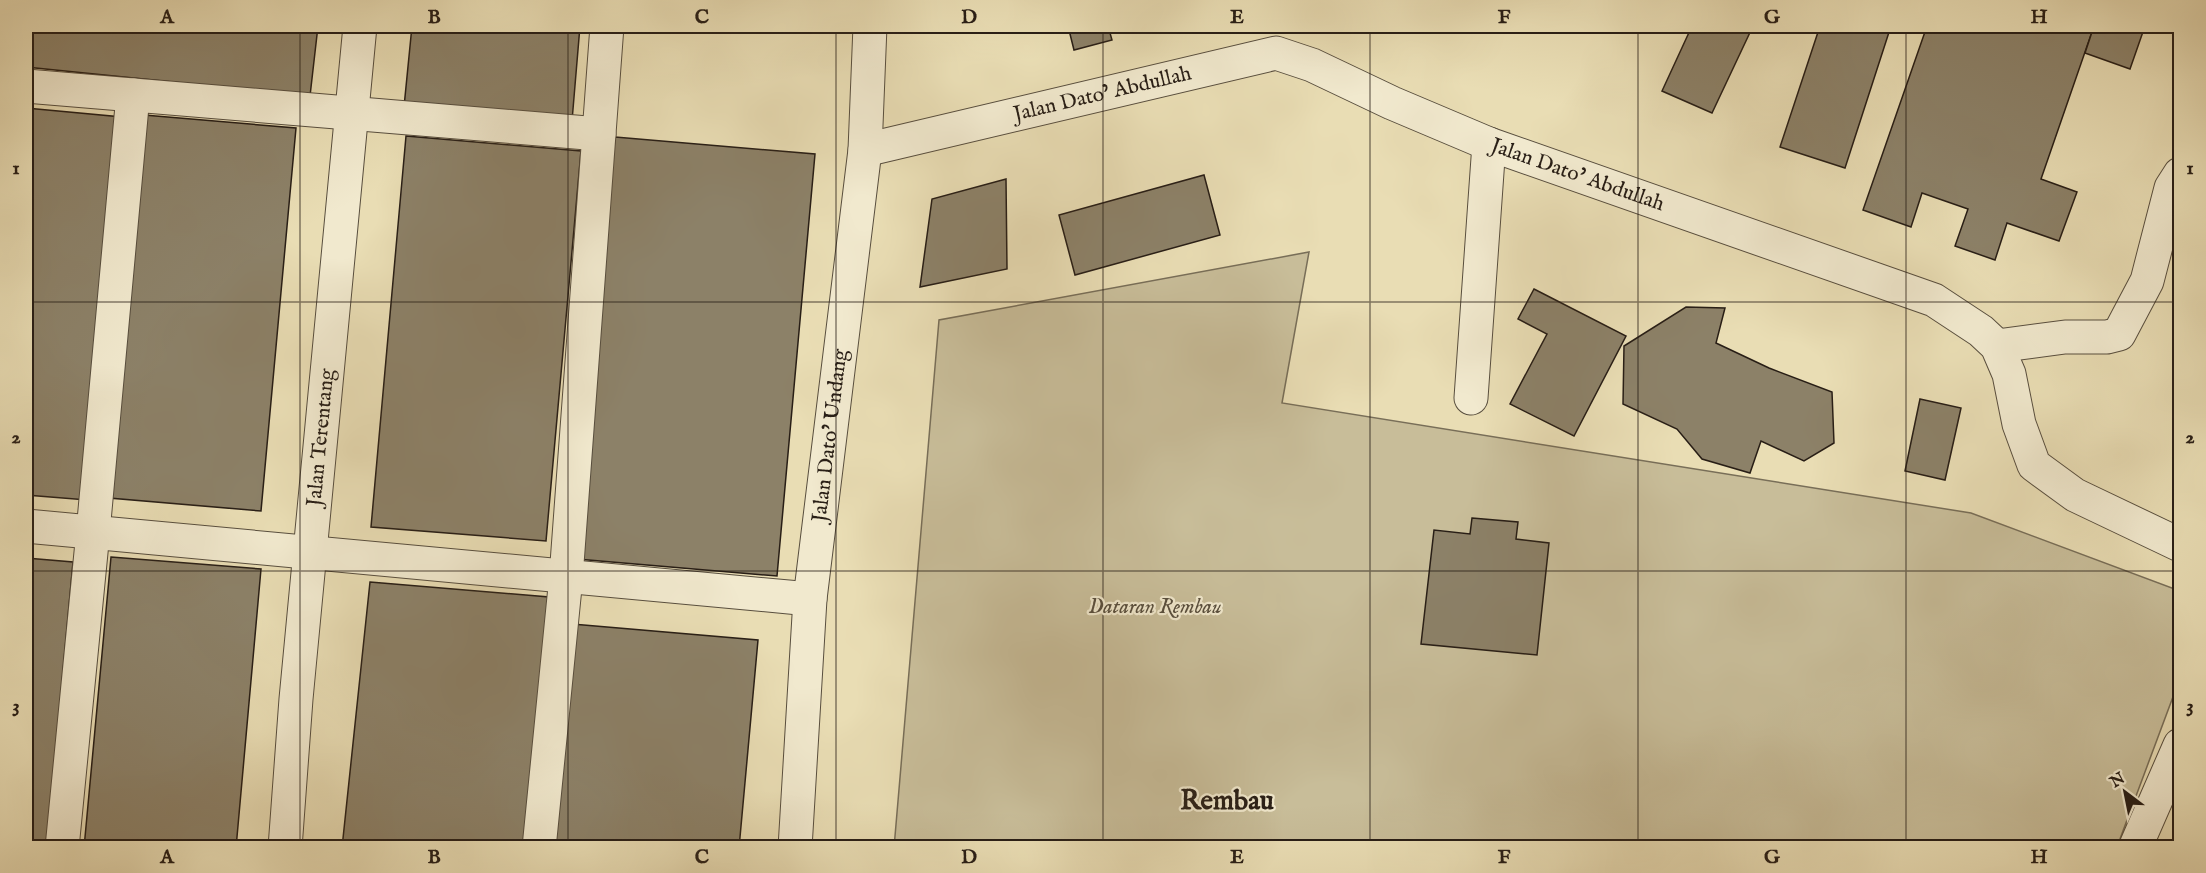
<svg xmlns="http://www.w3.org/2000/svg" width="2206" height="873" viewBox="0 0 2206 873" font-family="'IM FELL English',serif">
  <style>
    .green { fill: #c8bd99; stroke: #786e58; stroke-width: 1.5 }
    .building { fill: #8c8168; stroke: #281e16; stroke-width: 1.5 }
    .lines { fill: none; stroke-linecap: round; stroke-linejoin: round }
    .minor-casing { stroke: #584e3e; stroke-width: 35 }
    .minor { stroke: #f1e9ce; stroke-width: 33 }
    .grid { fill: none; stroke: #281e16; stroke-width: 1.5; stroke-opacity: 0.55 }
    .labels { text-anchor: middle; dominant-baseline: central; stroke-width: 4.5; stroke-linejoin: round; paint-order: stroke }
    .street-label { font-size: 21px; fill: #281e16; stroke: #f1e9ce }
    .park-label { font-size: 21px; font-style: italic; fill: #584e3d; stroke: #f1e9ce }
    .district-label { font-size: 27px; font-weight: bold; fill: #281e16; stroke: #f1e9ce }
    .neatline { fill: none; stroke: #281e16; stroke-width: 2 }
    .grid-label { font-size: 20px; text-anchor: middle; font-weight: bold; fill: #281e16 }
  </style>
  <rect width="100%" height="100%" fill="#e9ddb4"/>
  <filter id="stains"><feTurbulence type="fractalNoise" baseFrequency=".00333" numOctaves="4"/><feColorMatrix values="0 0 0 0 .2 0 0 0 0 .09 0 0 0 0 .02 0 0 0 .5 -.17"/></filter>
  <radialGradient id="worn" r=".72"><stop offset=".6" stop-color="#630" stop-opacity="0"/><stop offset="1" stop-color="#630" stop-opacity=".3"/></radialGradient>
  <!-- green -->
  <path class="green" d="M1309,252L1282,403L1971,513L2180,591V678L2117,847L894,848L939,320Z"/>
  <!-- building -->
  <g class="building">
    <path d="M26,26H318L310,96L26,67Z"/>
    <path d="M412,26H580L572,121L404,107Z"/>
    <path d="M1068,26H1108L1112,40L1074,50Z"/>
    <path d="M1692,26H1753L1712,113L1662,91Z"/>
    <path d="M1820,26H1891L1845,168L1780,147Z"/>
    <path d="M1927,26H2094L2041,179L2077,192L2059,241L2007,223L1995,260L1955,246L1968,209L1922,193L1911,227L1863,210Z"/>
    <path d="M2094,26H2145L2130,69L2085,53Z"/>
    <path d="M26,108L122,117L87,500L26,495Z"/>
    <path d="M144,115L296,128L261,511L109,498Z"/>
    <path d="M406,136L581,151L546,541L371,527Z"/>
    <path d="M615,137L815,154L777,576L577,559Z"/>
    <path d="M1204,175L1220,235L1075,275L1059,215Z"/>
    <path d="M1006,179L1007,269L920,287L932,199Z"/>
    <path d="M1534,289L1626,336L1574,436L1510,404L1547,334L1518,319Z"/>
    <path d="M1686,307L1725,308L1716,343L1769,368L1832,392L1834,443L1804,461L1761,441L1750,473L1702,459L1677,429L1623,404L1624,346Z"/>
    <path d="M1920,399L1961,408L1945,480L1905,471Z"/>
    <path d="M1472,518L1518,522L1516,539L1549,543L1537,655L1421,644L1434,530L1470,534Z"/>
    <path d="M111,557L261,569L236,848H84Z"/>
    <path d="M26,558L73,562L47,848H26Z"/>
    <path d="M370,582L549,597L523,848H342Z"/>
    <path d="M572,624L758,640L739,848H552Z"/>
  </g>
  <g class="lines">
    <!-- minor casing -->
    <g class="minor-casing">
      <g id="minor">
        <path d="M26,86L599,134"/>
        <path id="s1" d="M865,150L1276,53L1312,65L1392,103L1489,144L1934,300L1981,331L1997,346L2009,374L2019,424L2034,465L2075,495L2180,545"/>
        <path d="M1997,346L2065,337H2107L2119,334L2147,281L2171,188L2180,174"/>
        <path d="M1471,398L1489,144"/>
        <path d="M26,526L810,599"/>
        <path d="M62,848L93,532L133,95"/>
        <path id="s2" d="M285,848L296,699L360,26"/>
        <path d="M539,848L566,577L607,26"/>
        <path id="s3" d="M795,848L810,599L865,150L870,26"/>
        <path d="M2135,848L2180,745"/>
      </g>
    </g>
    <!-- minor -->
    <use href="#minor" class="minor"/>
  </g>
  <!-- grid -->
  <path class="grid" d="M300,26V848M568,26V848M836,26V848M1103,26V848M1370,26V848M1638,26V848M1906,26V848M26,302H2180M26,571H2180"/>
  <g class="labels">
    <!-- street labels -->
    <g class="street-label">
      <text stroke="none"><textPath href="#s1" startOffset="244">Jalan Dato’ Abdullah</textPath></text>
      <text stroke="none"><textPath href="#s1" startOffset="748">Jalan Dato’ Abdullah</textPath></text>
      <text stroke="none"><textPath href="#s2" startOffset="412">Jalan Terentang</textPath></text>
      <text stroke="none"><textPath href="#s3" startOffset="414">Jalan Dato’ Undang</textPath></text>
    </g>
    <!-- park labels -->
    <g class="park-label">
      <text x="1155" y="607">Dataran Rembau</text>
    </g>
    <!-- district labels -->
    <g class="district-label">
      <text x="1227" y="802">Rembau</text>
    </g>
  </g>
  <!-- margin -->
  <rect width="2206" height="873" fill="none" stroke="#e9ddb4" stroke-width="66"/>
  <!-- north arrow -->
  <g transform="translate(2125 792) rotate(328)" stroke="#f1e9ce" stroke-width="4.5" paint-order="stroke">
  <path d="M0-4.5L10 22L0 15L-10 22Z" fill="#281e16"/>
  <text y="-9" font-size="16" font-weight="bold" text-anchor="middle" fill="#281e16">N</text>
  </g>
  <rect x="33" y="33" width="2140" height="807" class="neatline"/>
  <g class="grid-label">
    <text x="167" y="23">A</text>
    <text x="434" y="23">B</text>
    <text x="702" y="23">C</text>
    <text x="969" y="23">D</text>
    <text x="1237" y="23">E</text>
    <text x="1504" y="23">F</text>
    <text x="1772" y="23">G</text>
    <text x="2039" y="23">H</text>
    <text x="16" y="174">1</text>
    <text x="2190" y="174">1</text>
    <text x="16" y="443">2</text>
    <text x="2190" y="443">2</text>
    <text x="16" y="712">3</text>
    <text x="2190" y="712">3</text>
    <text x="167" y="863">A</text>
    <text x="434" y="863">B</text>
    <text x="702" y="863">C</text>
    <text x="969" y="863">D</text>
    <text x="1237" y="863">E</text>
    <text x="1504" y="863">F</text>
    <text x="1772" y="863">G</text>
    <text x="2039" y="863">H</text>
  </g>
  <rect width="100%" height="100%" filter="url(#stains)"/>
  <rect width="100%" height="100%" fill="url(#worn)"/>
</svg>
